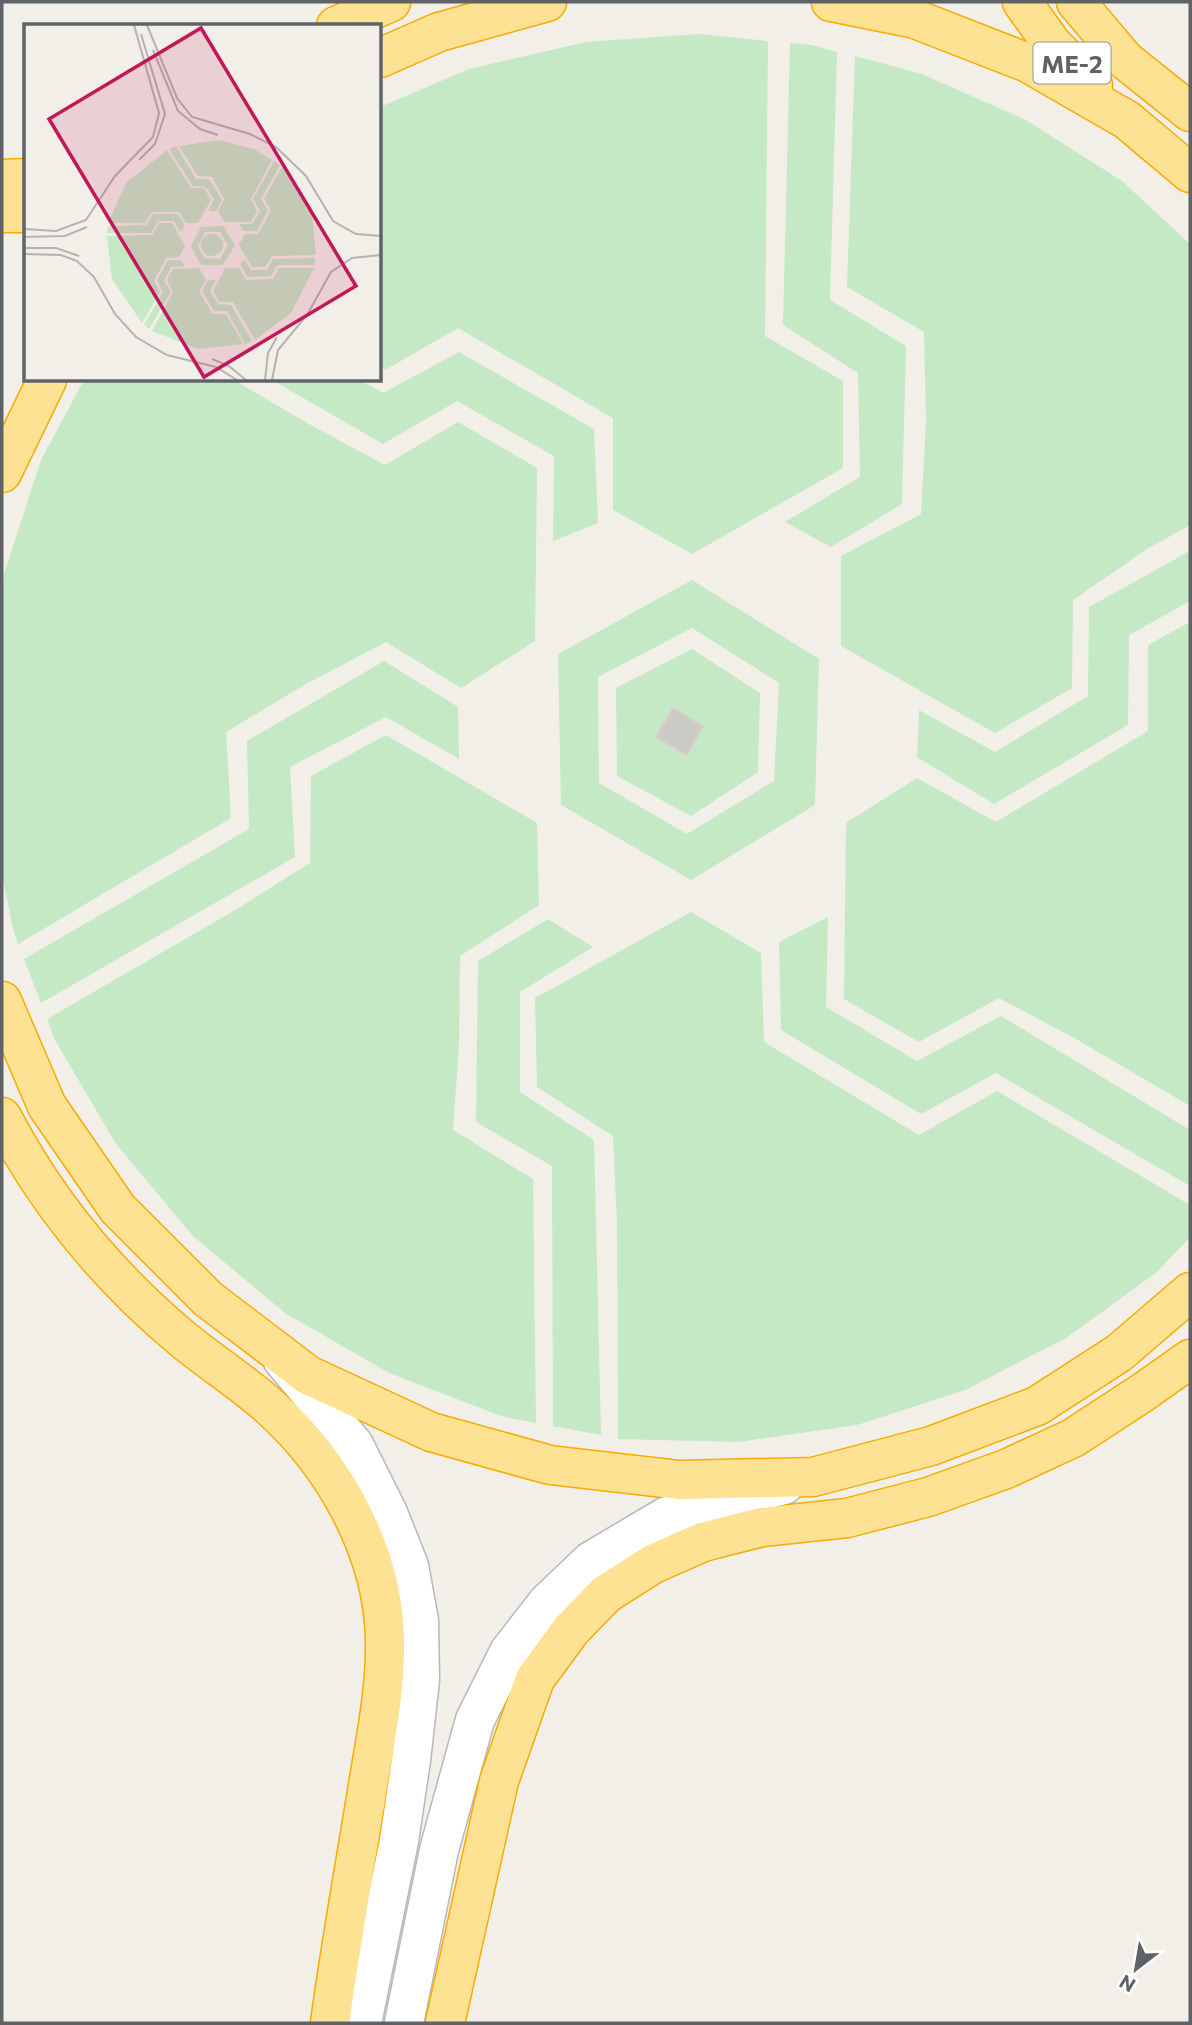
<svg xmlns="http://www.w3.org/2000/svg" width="1192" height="2025" viewBox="0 0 1192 2025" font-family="Commissioner,sans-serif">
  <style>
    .green { fill: #c5e8c5; fill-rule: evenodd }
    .building { fill: #cccac5; stroke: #d6d1c6; stroke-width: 2 }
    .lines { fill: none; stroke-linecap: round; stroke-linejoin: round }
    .minor-casing { stroke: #b5b8bc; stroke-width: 41 }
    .highway-casing { stroke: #f9ab00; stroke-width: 41 }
    .minor { stroke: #fff; stroke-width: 38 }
    .highway { stroke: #fde293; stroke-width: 38 }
    .labels { text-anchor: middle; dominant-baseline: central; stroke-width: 5; stroke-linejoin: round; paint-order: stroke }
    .shield { fill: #fff; stroke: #8f9295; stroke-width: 2 }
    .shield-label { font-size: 24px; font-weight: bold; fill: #5f6368 }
    .inset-road { fill: none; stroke: #b3b3b1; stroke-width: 2 }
    .view { fill: #c2185b; fill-opacity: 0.15; stroke: #c2185b; stroke-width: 3.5 }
    .inset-edge { fill: none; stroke: #5f6368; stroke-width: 3.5 }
  </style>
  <rect width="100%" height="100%" fill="#f1efe8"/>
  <!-- green -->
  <g class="green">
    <path d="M699,34L768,41L765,336L843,381V468L692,554L613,510V418L458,328L385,370L380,367V107L469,69L586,42Z"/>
    <path d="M790,43L812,45L837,52L830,300L906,346L902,504L831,547L785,522L860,477L858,373L783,325Z"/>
    <path d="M855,56L922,74L1026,120L1122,181L1190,244V525L1147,549L1073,600L1072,688L995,733L841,646V556L921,514L926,421L924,332L847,287Z"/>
    <path d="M459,352L594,429L598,523L553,541L554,456L457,401L383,444L272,380H360L383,393Z"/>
    <path d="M84,380H234L307,423L385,465L458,422L537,468L535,641L461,688L386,642L306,684L226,732L231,818L18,944L13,929L2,874V591L4,574L41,460Z"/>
    <path d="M1190,551V601L1129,635L1128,725L994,804L917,757L919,710L995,752L1088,696L1089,607Z"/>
    <path d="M692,580L819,659L815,805L691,880L561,805L558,654ZM692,628L779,683L774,781L687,834L599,783L598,677Z"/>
    <path d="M1190,622V1106L1076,1039L999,998L919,1042L844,999L846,823L917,778L996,822L1148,731V645Z"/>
    <path d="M692,649L760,693L758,772L691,816L617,776L616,688Z"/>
    <path d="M384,661L458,707L459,759L386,717L290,767L295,857L41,1003L24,959L249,829L247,741Z"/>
    <path d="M386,735L537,823L539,905L460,956L459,1044L453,1130L533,1179L536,1423L501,1416L389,1373L285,1313L193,1236L116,1144L55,1040L47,1019L237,909L310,863L311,776Z"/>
    <path d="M691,912L761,953L764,1042L919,1135L997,1091L1190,1205V1237L1157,1272L1066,1338L965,1390L857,1425L738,1442L618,1439L617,1224L613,1136L537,1087L535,998Z"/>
    <path d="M828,917L826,1007L917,1061L1001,1016L1190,1130V1186L996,1073L921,1114L781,1030L779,942Z"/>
    <path d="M548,919L593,947L520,992V1092L594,1140L601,1435L553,1426L552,1166L476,1122L478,961Z"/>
  </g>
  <!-- building -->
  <path class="building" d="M673,708L703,726L687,755L656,737Z"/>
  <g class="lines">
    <!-- minor casing -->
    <g class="minor-casing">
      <g id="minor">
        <path d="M282,1359L354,1445L388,1513L409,1566L419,1621L420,1680L411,1760L399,1841L362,2023"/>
        <path d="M404,2023L439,1850L475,1720L509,1652L547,1603L591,1561L667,1516L784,1485"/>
      </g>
    </g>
    <!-- highway casing -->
    <g class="highway-casing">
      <g id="highway">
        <path d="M831,2L915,19L1028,63L1127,120L1190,173"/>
        <path d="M1022,2L1052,44L1093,85"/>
        <path d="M1076,2L1125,60L1190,112"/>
        <path d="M336,26L391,2"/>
        <path d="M380,58L439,32L547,2"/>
        <path d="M2,179L26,178"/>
        <path d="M2,213H26"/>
        <path d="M2,473L47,380"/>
        <path d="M2,1001L47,1106L118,1209L208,1299L308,1375L431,1432L550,1465L680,1480L813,1477L931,1446L1037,1406L1119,1353L1190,1292"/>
        <path d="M2,1117C47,1203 110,1279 185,1341C212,1363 242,1382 269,1406C334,1464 384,1552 385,1641C386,1695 373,1751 365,1804C353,1877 340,1950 330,2023"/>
        <path d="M445,2023L499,1781L535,1679L571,1630L606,1594L653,1564L703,1542L762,1527L847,1518L928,1497L1006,1469L1073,1438L1142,1393L1190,1359"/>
      </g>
    </g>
    <!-- minor -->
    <use href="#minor" class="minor"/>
    <!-- highway -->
    <use href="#highway" class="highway"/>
  </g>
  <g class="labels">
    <!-- shield labels -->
    <rect class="shield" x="1033.5" y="42.5" width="77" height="41" rx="5"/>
    <g class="shield-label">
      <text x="1072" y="63">ME-2</text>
    </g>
  </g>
  <!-- overview -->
  <g transform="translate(24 24)">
    <rect width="357" height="357" fill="#f1efe8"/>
    <path d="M195,116L230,125L248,136L227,175L233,187L227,198H201L194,188L200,175L188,153L174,152L155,122ZM152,122L172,155H185L198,176L192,187H184L190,175L182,163L169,162L145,125ZM143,126L167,164H180L187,176L174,199H162L155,188H128L121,199H84L102,159ZM250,137L256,141L237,175L244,186L233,207H219L215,200H228L236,187L229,175ZM258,143L271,158L288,189L292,231L248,232L241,243H228L215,221L221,210H234L241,198L247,186L240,175ZM129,190H154L161,202L156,208L150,197H134L127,209H83L84,202L123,201ZM135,199H148L161,222L155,233L142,234L130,257L136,268L118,299L88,255L83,212L128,211ZM199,202L211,221L199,241H177L167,222L177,203ZM181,208H196L204,221L196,235L180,234L174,222ZM177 221a11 11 0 1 1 22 0a11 11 0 1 1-22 0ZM291,234V241H253L247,252L224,253L216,241L220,235L227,246H243L249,235ZM144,236H157L161,242L147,243L140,257L147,268L125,305L120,301L139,268L133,256ZM175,244L182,256L175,267L182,279L189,290H202L219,320L175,325L128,307L149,268L143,256L149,245ZM201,244H215L222,256L249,255L255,244H290L267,289L231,316L209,278H195L189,267ZM184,256H192L186,267L194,280L207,281L228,317L221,320L203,287H190L178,267Z" fill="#c5e8c5" fill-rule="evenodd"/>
    <path class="inset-road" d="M123,1L153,74L168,93L226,110L252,123L282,152L309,197L332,210L357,212M129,26L154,87L176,105L194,111M115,136L131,120L141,90L117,10M0,205L32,207L62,196L91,152L129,113L135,89L110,1M0,213L41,212L63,203M0,224H32L55,232M0,230L37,231L53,237L70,253L91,290L112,313L143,331L192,343L213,356M188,335L205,342L222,356M241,356L244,329L253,313M248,356L254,326L283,291L307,248L328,234L357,231"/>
    <path class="view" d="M177,4L332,262L180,353L25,95Z"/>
    <rect width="357" height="357" class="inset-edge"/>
  </g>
  <!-- border -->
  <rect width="1192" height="2025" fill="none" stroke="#5f6368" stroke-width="7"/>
  <!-- north arrow -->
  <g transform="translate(1136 1969) rotate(211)" stroke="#ffffff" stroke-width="5" paint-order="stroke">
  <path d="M0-5L12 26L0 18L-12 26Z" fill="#5f6368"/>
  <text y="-10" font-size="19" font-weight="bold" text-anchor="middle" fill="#5f6368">N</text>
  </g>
</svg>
